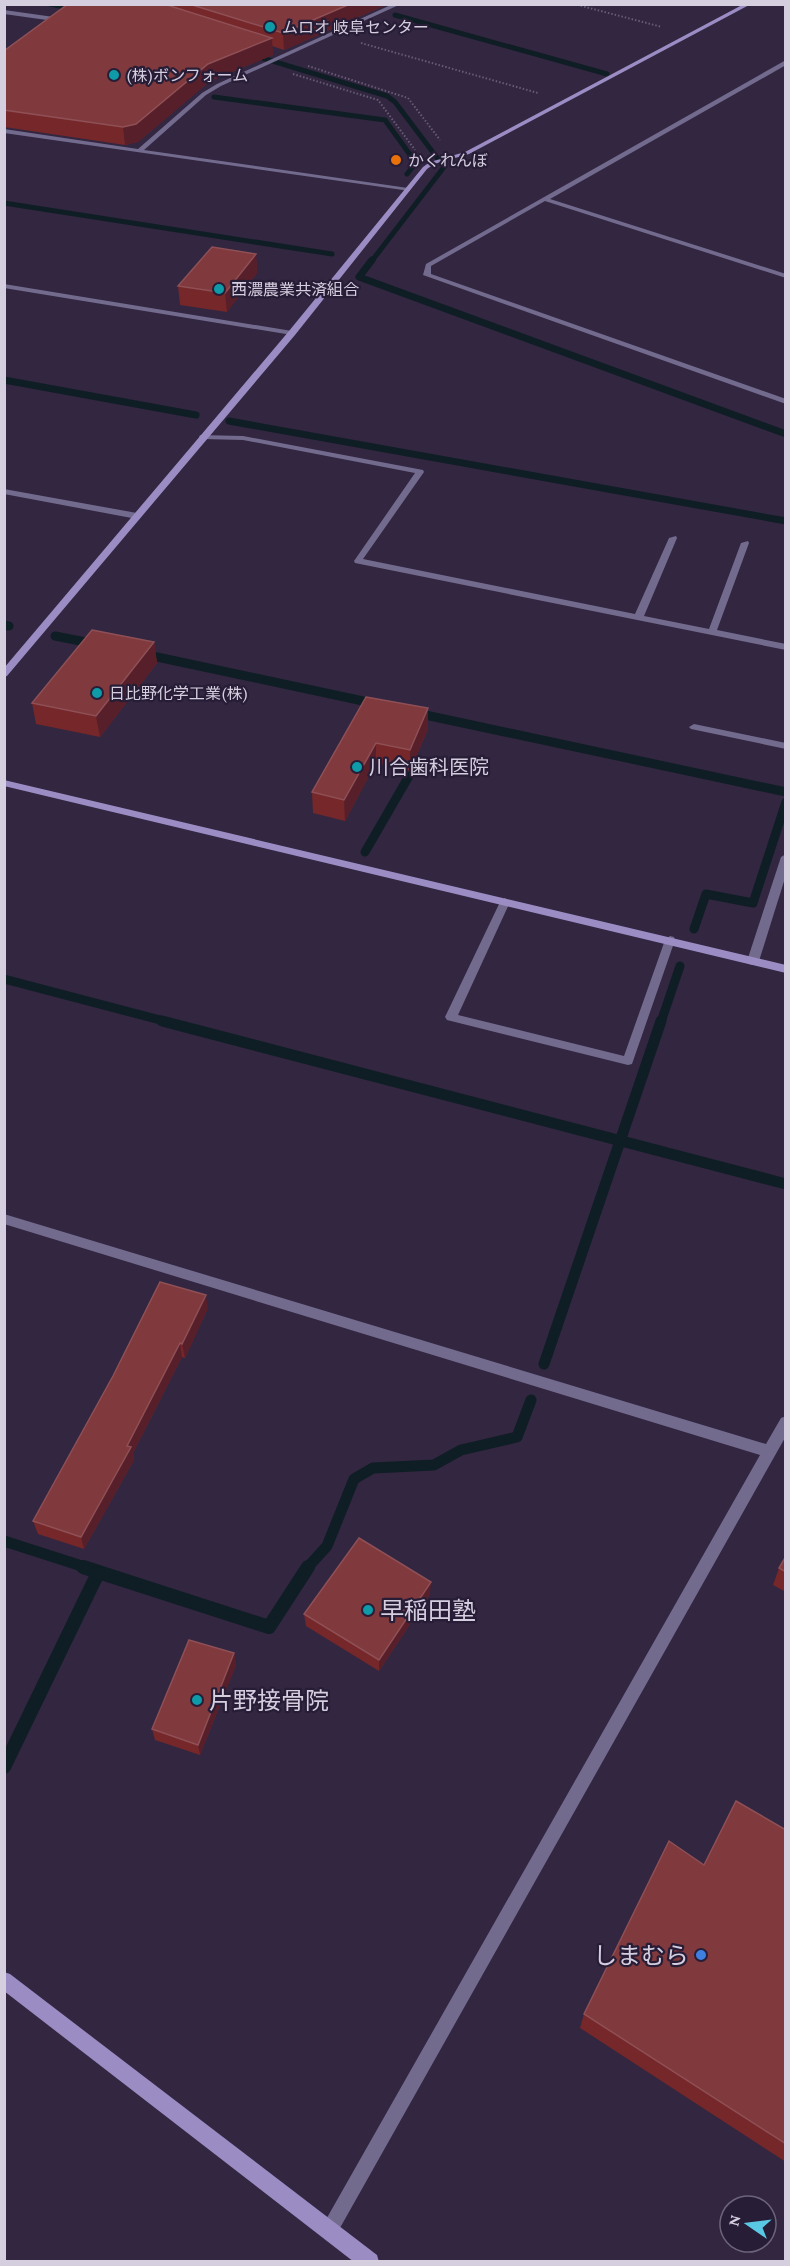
<svg xmlns="http://www.w3.org/2000/svg" width="790" height="2266" viewBox="0 0 790 2266" font-family="'Crimson Pro','Noto Sans JP',serif">
  <style>
    .lines { fill: none; stroke-linecap: round; stroke-linejoin: round }
    .stream-far4 { stroke: #0f1e24; stroke-width: 5 }
    .stream-far3 { stroke: #0f1e24; stroke-width: 7 }
    .stream-far2 { stroke: #0f1e24; stroke-width: 9 }
    .stream-far1 { stroke: #0f1e24; stroke-width: 11 }
    .stream { stroke: #0f1e24; stroke-width: 14 }
    .path { stroke: #675c74; stroke-width: 2; stroke-dasharray: 1.5 2; stroke-linecap: butt }
    .lane { fill: #736b8d; fill-rule: evenodd }
    .street { fill: #736b8d; fill-rule: evenodd }
    .secondary { fill: #9b8dc4; fill-rule: evenodd }
    .wall { fill: #762729 }
    .shaded-wall { fill: #571f2a }
    .building { fill: #80393c; stroke: #8e5056; stroke-width: 1.5 }
    .culture-dot { fill: #0f9aa8; stroke: #281d36; stroke-width: 2 }
    .food-dot { fill: #e8710a; stroke: #281d36; stroke-width: 2 }
    .shop-dot { fill: #3f7fe0; stroke: #281d36; stroke-width: 2 }
    .labels { text-anchor: middle; dominant-baseline: central; stroke-width: 4.5; stroke-linejoin: round; paint-order: stroke }
    .far-poi-label { font-size: 16px; fill: #d5cedf; stroke: #281d36; text-anchor: start }
    .poi-label { font-size: 20px; fill: #d5cedf; stroke: #281d36; text-anchor: start }
    .near-poi-label { font-size: 24px; fill: #d5cedf; stroke: #281d36; text-anchor: start }
  </style>
  <rect width="100%" height="100%" fill="#322641"/>
  <g class="lines">
    <!-- stream-far4 -->
    <g class="stream-far4">
      <path d="M50,4L65,7L68,5"/>
      <path d="M395,15L607,74"/>
      <path d="M253,55L387,96L395,102L444,167L371,262"/>
      <path d="M214,97L385,120L416,163L407,174"/>
      <path d="M4,203L332,254"/>
    </g>
    <!-- stream-far3 -->
    <g class="stream-far3">
      <path d="M372,260L359,277L786,434"/>
      <path d="M4,380L196,415"/>
      <path d="M229,421L786,521"/>
    </g>
    <!-- stream-far2 -->
    <g class="stream-far2">
      <path d="M4,625L9,626"/>
      <path d="M55,636L96,644"/>
      <path d="M143,654L377,704"/>
      <path d="M416,713L786,792"/>
      <path d="M365,852L409,776"/>
      <path d="M694,929L706,894L753,903L786,802"/>
      <path d="M4,979L168,1022"/>
      <path d="M661,1022L680,966"/>
    </g>
    <!-- stream-far1 -->
    <g class="stream-far1">
      <path d="M162,1021L786,1184"/>
      <path d="M544,1364L661,1021"/>
      <path d="M4,1541L88,1568"/>
      <path d="M307,1568L327,1546L354,1479L373,1468L434,1465L461,1450L517,1437L531,1400"/>
    </g>
    <!-- stream -->
    <g class="stream">
      <path d="M83,1567L269,1627L308,1567"/>
      <path d="M4,1767L98,1573"/>
    </g>
    <!-- path -->
    <g class="path">
      <path d="M574,4L662,27"/>
      <path d="M361,43L538,93"/>
      <path d="M308,66L408,98L440,140"/>
      <path d="M293,74L378,100L415,150"/>
    </g>
    <!-- lane -->
    <path class="lane" d="M786,60V65L550,199L786,274V278L545,201L431,266V274L786,399V404L423,275L426,264Z"/>
    <!-- street -->
    <g class="street">
      <path d="M393,4H401L221,86L206,95L144,150L408,188L410,189V191L4,133V129L138,149L202,93L217,84Z"/>
      <path d="M4,10L61,18L64,20L61,22L4,14Z"/>
      <path d="M4,284L292,331L296,333L292,335L4,288Z"/>
      <path d="M200,435L243,436L423,470L424,472L363,559L635,614L669,538L676,536L677,538L644,616L709,629L741,543L748,541L749,543L717,630L786,644V650L355,563L354,561L415,473L243,440L203,439L199,437Z"/>
      <path d="M4,489L137,513L141,516L137,519L4,494Z"/>
      <path d="M694,724L786,743V749L691,729L689,727Z"/>
      <path d="M786,854V875L759,961L753,965L749,964L747,961L781,857Z"/>
      <path d="M505,898L510,902L458,1015L624,1056L665,940L670,936L674,937L675,940L632,1064L628,1065L447,1020L445,1017L500,902Z"/>
      <path d="M4,1214L766,1444L781,1418L786,1416V1436L336,2235L330,2238L324,2235L321,2229L324,2223L760,1455L4,1224Z"/>
    </g>
    <!-- secondary -->
    <g class="secondary">
      <path d="M744,4H751L469,154L434,164L427,169L295,335L7,676L4,677V668L289,331L423,167L430,162L465,152Z"/>
      <path d="M4,780L786,965V973L4,786Z"/>
      <path d="M4,1972L10,1974L377,2255L379,2262H354L4,1991Z"/>
    </g>
  </g>
  <!-- wall -->
  <g class="wall">
    <path d="M68,4H388L284,50L272,46L273,55L210,81L138,142L125,145L4,127V51Z"/>
    <path d="M256,254L257,273L227,312L180,305L178,286Z"/>
    <path d="M154,642L157,663L100,737L36,724L32,703Z"/>
    <path d="M366,697L428,708V729L410,771L376,763L345,821L313,813L312,792Z"/>
    <path d="M208,1308L185,1358L182,1357L133,1453L134,1460L84,1549L38,1534L33,1521Z"/>
    <path d="M786,1556V1592L773,1585L779,1568Z"/>
    <path d="M430,1594L379,1671L306,1626L304,1614Z"/>
    <path d="M234,1653L236,1665L200,1755L155,1740L152,1729Z"/>
    <path d="M786,1830V2162L580,2028L584,2014L704,1865Z"/>
  </g>
  <!-- shaded-wall -->
  <g class="shaded-wall">
    <path d="M350,4H388L284,50L283,33Z"/>
    <path d="M272,38L273,55L210,81L138,142L125,145L123,127L208,64Z"/>
    <path d="M256,254L257,273L227,312L225,293Z"/>
    <path d="M154,642L157,663L100,737L96,716Z"/>
    <path d="M428,708V729L410,771V750Z"/>
    <path d="M376,743V763L345,821L344,800Z"/>
    <path d="M206,1295L208,1308L185,1358L182,1344Z"/>
    <path d="M180,1343L182,1357L133,1453L134,1460L84,1549L81,1537Z"/>
    <path d="M431,1582L430,1594L379,1671V1660Z"/>
    <path d="M234,1653L236,1665L200,1755L198,1745Z"/>
  </g>
  <!-- building -->
  <g class="building">
    <path d="M68,4H164L272,38L208,64L136,124L123,127L4,110V51Z"/>
    <path d="M189,4H350L283,33Z"/>
    <path d="M212,247L256,254L225,293L178,286Z"/>
    <path d="M92,630L154,642L96,716L32,703Z"/>
    <path d="M366,697L428,708L410,750L376,743L344,800L312,792Z"/>
    <path d="M160,1282L206,1295L182,1344L180,1343L127,1446L131,1447L81,1537L33,1521L113,1376Z"/>
    <path d="M359,1538L431,1582L379,1660L304,1614Z"/>
    <path d="M786,1556V1572L779,1568Z"/>
    <path d="M189,1640L234,1653L198,1745L152,1729Z"/>
    <path d="M736,1801L786,1830V2144L584,2014L669,1841L704,1865Z"/>
  </g>
  <!-- markers -->
  <g class="culture-dot">
    <circle cx="270" cy="27" r="6"/>
    <circle cx="114" cy="75" r="6"/>
    <circle cx="219" cy="289" r="6"/>
    <circle cx="97" cy="693" r="6"/>
    <circle cx="357" cy="767" r="6"/>
    <circle cx="368" cy="1610" r="6"/>
    <circle cx="197" cy="1700" r="6"/>
  </g>
  <circle class="food-dot" cx="396" cy="160" r="6"/>
  <circle class="shop-dot" cx="701" cy="1955" r="6"/>
  <g class="labels">
    <!-- far-poi labels -->
    <g class="far-poi-label">
      <text x="282" y="27">ムロオ 岐阜センター</text>
      <text x="126" y="75">(株)ボンフォーム</text>
      <text x="408" y="160">かくれんぼ</text>
      <text x="231" y="289">西濃農業共済組合</text>
      <text x="109" y="693">日比野化学工業(株)</text>
    </g>
    <!-- poi labels -->
    <g class="poi-label">
      <text x="369" y="767">川合歯科医院</text>
    </g>
    <!-- near-poi labels -->
    <g class="near-poi-label">
      <text x="380" y="1610">早稲田塾</text>
      <text x="209" y="1700">片野接骨院</text>
      <text x="689" y="1955" text-anchor="end">しまむら</text>
    </g>
  </g>
  <!-- border -->
  <rect width="790" height="2266" fill="none" stroke="#d5cedf" stroke-width="12"/>
  <!-- north arrow -->
  <g transform="translate(748 2224) rotate(284)"><circle r="28" fill="#281d36" stroke="#6d647a" stroke-width="1.5"/>
  <path d="M0-4.5L10 22L0 15L-10 22Z" fill="#59c8e5"/>
  <text y="-9" font-size="16" font-weight="bold" text-anchor="middle" fill="#d5cedf">N</text>
  </g>
</svg>
